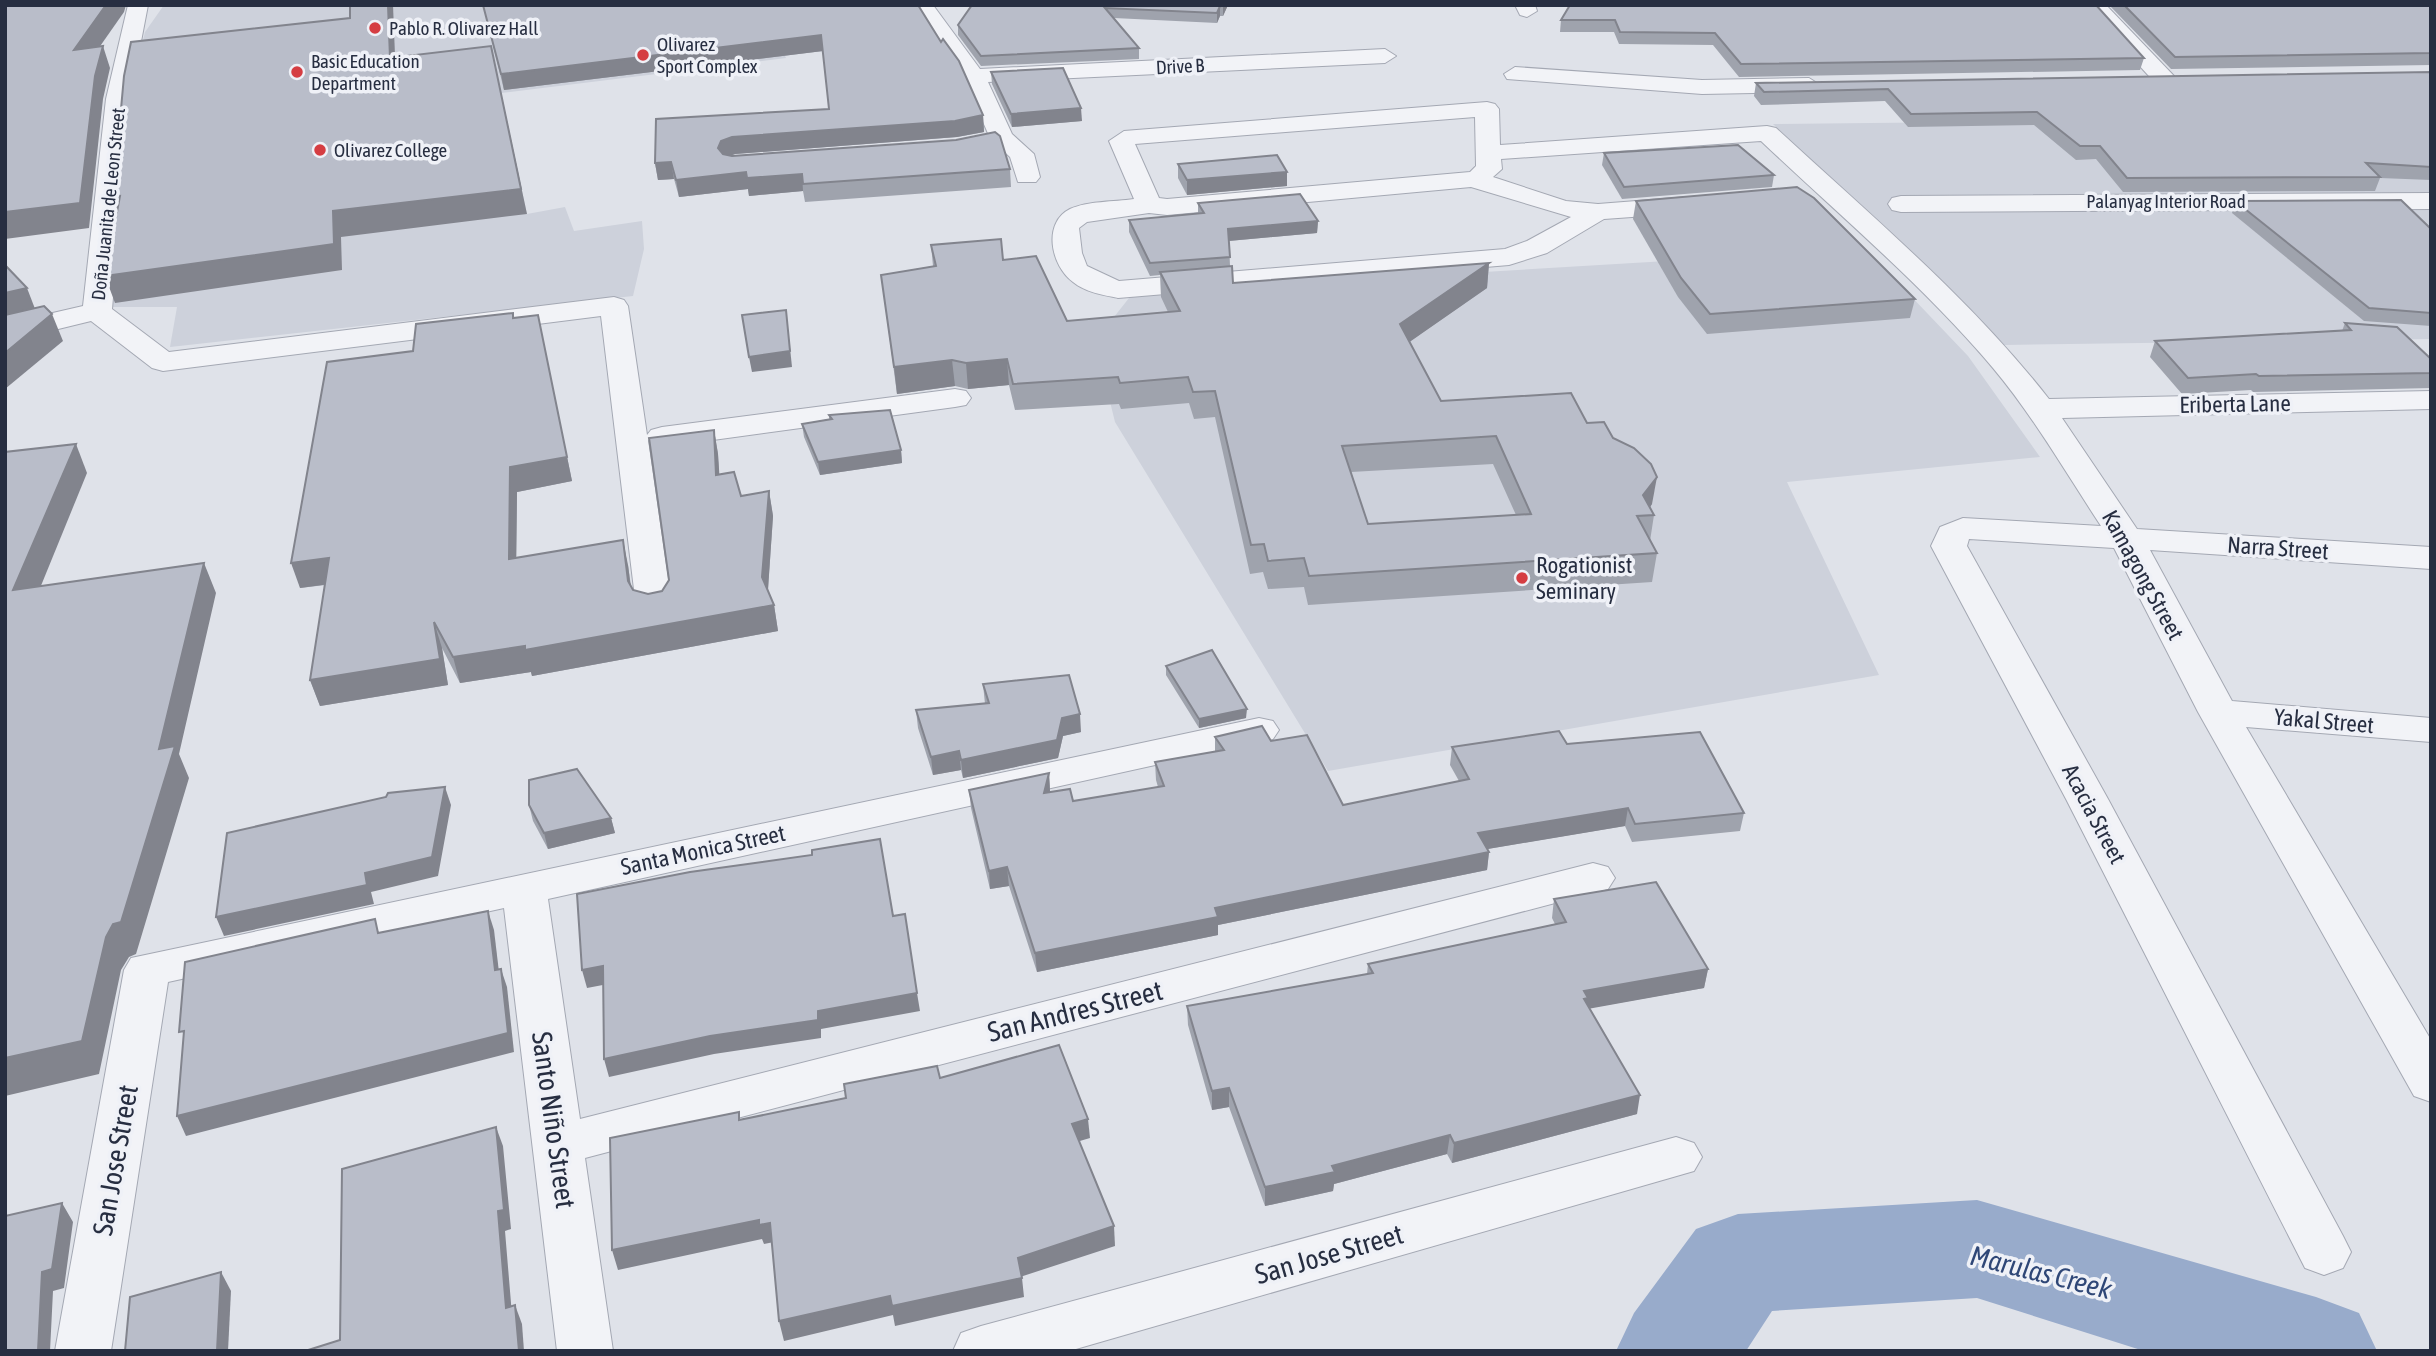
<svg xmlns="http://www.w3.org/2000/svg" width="2436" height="1356" viewBox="0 0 2436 1356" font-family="'Asap Condensed',sans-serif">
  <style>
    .built { fill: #cdd1db }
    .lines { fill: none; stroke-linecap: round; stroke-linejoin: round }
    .river { fill: #98abcb; fill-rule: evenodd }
    .minor-casing { stroke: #a4a8b3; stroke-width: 2 }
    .minor { fill: #f2f3f7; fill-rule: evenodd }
    .wall { fill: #9fa3ad; fill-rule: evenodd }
    .shaded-wall { fill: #82848d }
    .building { fill: #b9bdc9; stroke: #82848d; stroke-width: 2; fill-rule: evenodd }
    .poi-dot { fill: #d53d42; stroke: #eff1f7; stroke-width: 2.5 }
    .labels { text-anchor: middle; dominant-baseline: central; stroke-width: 7; stroke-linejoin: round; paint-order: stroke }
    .far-poi-label { font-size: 19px; fill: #272e41; stroke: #eff1f7; text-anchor: start }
    .far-street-label { font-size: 19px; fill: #272e41; stroke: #eff1f7 }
    .street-label { font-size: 23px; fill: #272e41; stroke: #eff1f7 }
    .poi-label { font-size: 23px; fill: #272e41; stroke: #eff1f7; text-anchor: start }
    .near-street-label { font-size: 28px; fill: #272e41; stroke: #eff1f7 }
    .near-water-label { font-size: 28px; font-style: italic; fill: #2f4777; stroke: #eff1f7 }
  </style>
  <rect width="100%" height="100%" fill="#dfe2e9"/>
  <!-- built -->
  <g class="built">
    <path d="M164,5H855L765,16L786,58L501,93L527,214L565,207L574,231L642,221L644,249L633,296L170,347L177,307H106L138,61L145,32Z"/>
    <path d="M2431,117V339L2004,345L1773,124Z"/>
    <path d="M1866,249L1968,356L2040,457L1787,482L1879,675L1328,771L1115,422L1095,341L1133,293Z"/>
  </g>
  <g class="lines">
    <!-- river -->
    <path class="river" d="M1977,1200L2316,1297L2359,1313L2377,1351H2144L1977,1298L1772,1311L1746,1351H1616L1634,1313L1696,1229L1738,1214Z"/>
    <!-- minor casing -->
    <g class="minor-casing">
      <g id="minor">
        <path d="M128,5H148L130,99L112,309L169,352L614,297L624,300L628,306L647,435L651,430L662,427L955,389L966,391L971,398L966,405L955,407L662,447L648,440L672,606L667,614L654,617L641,614L636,606L601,316L163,371L152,368L91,321L5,342V324L83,306L106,99Z"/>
        <path d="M912,5H933L980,69L1385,49L1396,56L1385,63L988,82L1012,134L1034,154L1040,177L1036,182H1018L1010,157L990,138L963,76Z"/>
        <path d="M1515,5H1535L1537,11L1527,17L1520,15Z"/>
        <path d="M2084,5H2106L2174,76L2177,81L2174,86H2158Z"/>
        <path d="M1515,67L1702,80L1809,78L1820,85L1809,92L1702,94L1507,79L1504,74Z"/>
        <path d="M1487,102L1495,104L1499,109L1500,145L1767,126L1776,128C1870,215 1970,298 2049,399L2431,391V409L2062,418L2137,529L2431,547V569L2150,550L2232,701L2431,718V742L2246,727L2431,1040V1102L2414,1096L2198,712L2114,548L1969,539L1967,546L2108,799L2343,1236L2351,1252L2343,1268L2324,1275L2305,1268L2066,799L1931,546L1940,527L1963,518L2101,526C2066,473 2034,417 1993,368C1924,286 1839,215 1761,141L1501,159L1502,169L1493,177L1566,201L1598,204L1688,197L1697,199L1701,205L1697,211L1688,213L1604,219L1547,253L1509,265L1118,298C1103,295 1085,292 1073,282C1051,266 1042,223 1070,209C1087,201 1114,202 1134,199L1109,141L1124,131ZM1475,117L1476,166L1470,172L1167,199L1159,198L1135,144ZM1471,187L1571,217L1527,241L1505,249L1119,281L1087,266L1082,253L1079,228L1087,222L1149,213L1167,215Z"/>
        <path d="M2431,193V209L1901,212L1892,210L1888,204L1892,198L1901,196Z"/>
        <path d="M1259,718L1273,721L1279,730L1273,739L548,899L580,1119L1593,863L1608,867L1615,878L1608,889L1593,893L585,1158L613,1351H557L504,908L168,982L111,1351H55L124,970L131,958Z"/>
        <path d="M1676,1137L1694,1143L1702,1157L1694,1171L1069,1351H953L961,1333L981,1326Z"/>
      </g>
    </g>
    <!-- minor -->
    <use href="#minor" class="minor"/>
  </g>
  <!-- wall -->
  <g class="wall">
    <path d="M483,5H918L983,115L984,132L957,137L735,154L730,156L1010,169L1011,187L805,202L803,191L749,196L748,189L679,197L674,179L658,180L655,163L829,109L823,51L504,90Z"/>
    <path d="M972,5H1228L1223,16H1220L1217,23L1114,18L1139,48V59L981,66L958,35V25Z"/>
    <path d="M1570,5L2144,58L2140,70L1739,77L1713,45L1619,44L1614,32H1560L1561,20Z"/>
    <path d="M2109,5H2431V65L2171,69Z"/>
    <path d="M991,72L1082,121L1012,127L992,84Z"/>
    <path d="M2431,72V180L2380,178L2375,191L2123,192L2096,159L2076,160L2034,125L1908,127L1885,101L1761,105L1754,96L1756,83Z"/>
    <path d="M1604,153L1774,175L1772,187L1622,199L1602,165Z"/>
    <path d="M1178,164L1287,172V186L1187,195L1178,178Z"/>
    <path d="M1636,201L1915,299L1910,318L1707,334L1678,297L1633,219Z"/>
    <path d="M2235,201L2431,229V326L2364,321L2232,213Z"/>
    <path d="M1198,203L1318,221L1317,233L1229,241L1230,266L1233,283L1489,263L1487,288L1409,342L1441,401L1587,423L1652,504L1650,507L1654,515L1650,541L1657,553L1652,582L1308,605L1304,587L1268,589L1263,572L1250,574L1215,417L1194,419L1189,403L1121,409L1119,404L1015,410L1009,385L968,389L955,386L897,394L881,275L933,266L931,245L1003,260L1067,321L1168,312L1161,297L1160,275L1150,276L1129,232V220L1198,213ZM1493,464L1516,515L1368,524L1351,472Z"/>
    <path d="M538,315L572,481L517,492L516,558L628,565L631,586L633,590L648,594L662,591L669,580L714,430L718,454L719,475L741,496L769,491L773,516L768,590L774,605L778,631L532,676L531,672L460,683L442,648L448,685L320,706L310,680L325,585L300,588L413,351L514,318Z"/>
    <path d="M2345,323L2431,359V388L2253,392L2251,390L2182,394L2150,357L2155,341L2342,331Z"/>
    <path d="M829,415L901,450L902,463L820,475L804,437L802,424L829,419Z"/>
    <path d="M1166,666L1246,718L1199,728L1166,675Z"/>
    <path d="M983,684L1081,732L1063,736L1058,758L963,778L961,770L933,775L918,728L916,710L985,704Z"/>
    <path d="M1215,737L1271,741L1343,805L1459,781L1450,765L1452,747L1567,744L1744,813L1740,831L1632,842L1625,826L1487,849L1489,852L1487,870L1218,925V935L1037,972L1009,886L990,889L971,808L969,790L1049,773L1050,792L1073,801L1158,787L1156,780L1155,762L1215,752Z"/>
    <path d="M529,805L611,818L615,833L548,849L533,821Z"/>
    <path d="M1554,899L1708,969L1704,988L1589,1008L1637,1114L1452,1163L1447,1154L1334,1184L1333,1191L1265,1206L1229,1107L1212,1110L1188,1025L1187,1006L1367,974L1368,964L1555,924L1552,918Z"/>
  </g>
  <!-- shaded-wall -->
  <g class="shaded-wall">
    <path d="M106,5H126L124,12L82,72L74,50Z"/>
    <path d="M388,5H393L396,81L390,58Z"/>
    <path d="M1224,5H1228L1223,16V6Z"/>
    <path d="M1220,6V16L1217,23V13Z"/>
    <path d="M821,35L823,51L504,90L501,74Z"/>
    <path d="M103,46L110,68L103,99L89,228L5,239V212L95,76Z"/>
    <path d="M491,46L527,214L341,237L342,270L115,303L105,276L333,211Z"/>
    <path d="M1081,108L1082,121L1012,127L1011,114Z"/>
    <path d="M983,115L984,132L957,137L735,154L724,158L718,148L721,141L732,137Z"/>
    <path d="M671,162L674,179L658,180L655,163Z"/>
    <path d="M746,172L802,174L803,191L749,196L748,189L679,197L676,180Z"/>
    <path d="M1287,172V186L1187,195V180Z"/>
    <path d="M120,196L122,223L113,197Z"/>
    <path d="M1318,221L1317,233L1228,241V229Z"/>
    <path d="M1489,263L1487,288L1398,350L1400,324Z"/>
    <path d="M27,288L37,314L5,322V293Z"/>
    <path d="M786,310L792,367L752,372L749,357Z"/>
    <path d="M52,314L63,341L5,389V353Z"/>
    <path d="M538,315L572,481L517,492L516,584L509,559L510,467Z"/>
    <path d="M1007,359L1009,385L968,389L966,363Z"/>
    <path d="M952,360L955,386L897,394L894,367Z"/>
    <path d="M714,430L718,454L721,499L716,475Z"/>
    <path d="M76,444L87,473L27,620L13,590Z"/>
    <path d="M901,450L902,463L820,475L818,462Z"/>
    <path d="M1657,477L1652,504L1644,516L1643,495Z"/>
    <path d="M769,491L773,516L767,603L762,577Z"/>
    <path d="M623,540L628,565L633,606L628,581Z"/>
    <path d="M329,558L337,583L300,588L291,563Z"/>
    <path d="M204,563L216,593L179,754L189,778L136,954L129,957L121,970L99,1074L5,1096V1058L159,749Z"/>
    <path d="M774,605L778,631L532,676L531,672L460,683L453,657Z"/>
    <path d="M434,622L442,648L448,685L320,706L310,680Z"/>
    <path d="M1247,709L1246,718L1199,728V719Z"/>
    <path d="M1080,714L1081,732L1063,736L1058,758L963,778L961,760L1062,718Z"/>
    <path d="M959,751L961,770L933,775L931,757Z"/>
    <path d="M1049,773L1050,791L1045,811L1044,793Z"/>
    <path d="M445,787L451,805L438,876L371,892L374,904L224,936L216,917L365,873Z"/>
    <path d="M1628,808L1625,826L1476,851L1478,833Z"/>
    <path d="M611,818L615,833L548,849L544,833Z"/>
    <path d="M1489,852L1487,870L1218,925V935L1037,972L1035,953L1215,908Z"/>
    <path d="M1007,867L1009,886L990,889L989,871Z"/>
    <path d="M488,911L494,930L501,989L495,970Z"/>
    <path d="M603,966L608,984L587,988L582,970Z"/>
    <path d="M501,969L507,987L514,1052L186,1136L177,1116Z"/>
    <path d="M1708,969L1704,988L1582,1010L1584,991Z"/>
    <path d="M917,993L920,1011L821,1029V1038L714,1054L609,1077L604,1059L818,1011Z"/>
    <path d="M1229,1088V1107L1212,1110V1091Z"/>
    <path d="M1640,1095L1637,1114L1452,1163L1454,1143Z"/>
    <path d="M1088,1119L1090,1138L1073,1143L1072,1124Z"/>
    <path d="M496,1127L503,1146L511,1229L505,1231L513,1327L506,1308L498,1211Z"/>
    <path d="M1450,1135L1447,1154L1334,1184L1333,1191L1265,1206V1187L1332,1166Z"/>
    <path d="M62,1203L73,1222L64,1288L53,1291L50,1351H38L42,1272Z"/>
    <path d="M759,1220L770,1223L774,1242L764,1244L762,1239L618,1270L612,1250Z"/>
    <path d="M1114,1226L1115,1246L1020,1277L1018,1258Z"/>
    <path d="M221,1272L231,1291L228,1351H217Z"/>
    <path d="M1022,1278L1024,1297L895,1326L893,1315L784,1341L779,1321L890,1296Z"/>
    <path d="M515,1305L522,1324L524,1351H519Z"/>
  </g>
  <!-- building -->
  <g class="building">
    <path d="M5,5H106L74,50L103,46L95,76L80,203L5,212Z"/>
    <path d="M350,5H388L390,58L491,46L521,189L333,211L334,244L105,276L120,196L113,197L124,76L131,42L350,18Z"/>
    <path d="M483,5H918L941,42L943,39L959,61L983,115L955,121L732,137L721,141L718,148L723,154L732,156L956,140L995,132L1000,136L1010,169L803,184L802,174L747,178L746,172L676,180L671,162L655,163L656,119L829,109L821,35L501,74Z"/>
    <path d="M972,5H1224L1223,6H1220L1217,13L1105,8L1139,48L981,56L958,25Z"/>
    <path d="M1570,5H2096L2144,58L1741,64L1715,33L1620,32L1615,20H1561Z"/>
    <path d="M2124,5H2431V53L2175,57Z"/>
    <path d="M1063,68L1081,108L1011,114L991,72Z"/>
    <path d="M2431,72V167L2366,163L2380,177L2127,178L2100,146H2080L2037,112L1911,114L1888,89L1764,92L1756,83Z"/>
    <path d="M1738,145L1774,175L1624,187L1604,153Z"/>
    <path d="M1277,155L1287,172L1187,180L1178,164Z"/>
    <path d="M1797,187L1814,198L1915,299L1710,314L1681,278L1636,201Z"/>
    <path d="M1300,194L1318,221L1228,229L1230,257L1150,263L1129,220L1204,213L1198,203Z"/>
    <path d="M2401,200L2431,229V313L2369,308L2235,201Z"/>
    <path d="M1001,239L1003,260L1036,256L1067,321L1180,311L1160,272L1232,266L1233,283L1489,263L1400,324L1441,401L1571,393L1587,423L1604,422L1613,438L1634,448L1651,464L1657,477L1643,495L1654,515L1637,516L1657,553L1309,576L1304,558L1268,561L1264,544L1251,545L1215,391L1193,392L1188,377L1120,383L1118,377L1013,384L1007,359L966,363L952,360L894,367L881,275L936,266L931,245ZM1496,436L1531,514L1368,524L1342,446Z"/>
    <path d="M5,265L27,288L5,293Z"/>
    <path d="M44,306L52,314L5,353V315Z"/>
    <path d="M786,310L790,351L749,357L742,315Z"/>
    <path d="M513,313V318L538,315L567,457L510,467L509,559L623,540L628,581L633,590L648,594L662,591L669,580L649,438L714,430L716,475L734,472L741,496L769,491L762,577L774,605L525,650V646L453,657L434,622L440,659L310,680L329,558L291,563L327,362L413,351L416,324Z"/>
    <path d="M2345,323L2397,327L2431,359V373L2259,376L2256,374L2188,378L2155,341L2351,330Z"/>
    <path d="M890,410L901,450L818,462L802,424L832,419L829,415Z"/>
    <path d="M76,444L13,590L204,563L159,749L175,746L121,922L113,924L106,937L82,1041L5,1058V452Z"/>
    <path d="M1212,650L1247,709L1199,719L1166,666Z"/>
    <path d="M1069,675L1080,714L1062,718L1057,740L961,760L959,751L931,757L916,710L989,703L983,684Z"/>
    <path d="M1262,726L1271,741L1307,735L1343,805L1469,779L1452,747L1559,731L1567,744L1700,732L1744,813L1635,824L1628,808L1478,833L1489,852L1215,908L1218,917L1035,953L1007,867L989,871L969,790L1049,773L1044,793L1070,789L1073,801L1164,786L1155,762L1224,750L1215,737Z"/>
    <path d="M577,769L611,818L544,833L529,805V780Z"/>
    <path d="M445,787L432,857L365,873L367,885L216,917L227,833L386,797L388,793Z"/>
    <path d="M880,839L893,916L905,914L917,993L818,1011V1020L710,1036L604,1059L603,966L582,970L577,894L690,872L812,855V850Z"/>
    <path d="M1656,882L1708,969L1584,991L1588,998L1584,999L1640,1095L1454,1143L1450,1135L1332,1166L1335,1172L1265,1187L1229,1088L1212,1091L1187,1006L1373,973L1368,964L1566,922L1554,899Z"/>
    <path d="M488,911L495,970L501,969L508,1033L177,1116L184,1031L179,1032L185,962L375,919L378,933Z"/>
    <path d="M1059,1045L1088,1119L1072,1124L1114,1226L1018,1258L1022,1278L892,1306L890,1296L779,1321L770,1223L759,1225V1220L612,1250L610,1138L739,1112V1120L846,1098L844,1084L937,1066L940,1078Z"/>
    <path d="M496,1127L504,1210L498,1211L506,1308L515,1305L519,1351H305L340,1340L342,1169Z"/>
    <path d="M62,1203L52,1269L42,1272L38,1351H5V1216Z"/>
    <path d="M221,1272L217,1351H125L130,1297Z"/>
  </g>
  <!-- markers -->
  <g class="poi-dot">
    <circle cx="375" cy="28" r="7"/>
    <circle cx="643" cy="55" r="7"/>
    <circle cx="297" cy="72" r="7"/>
    <circle cx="320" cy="150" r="7"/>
    <circle cx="1522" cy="578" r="7"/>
  </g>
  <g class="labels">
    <!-- far-poi labels -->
    <g class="far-poi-label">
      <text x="389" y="28">Pablo R. Olivarez Hall</text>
      <text x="657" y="44">Olivarez<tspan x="657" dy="22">Sport Complex</tspan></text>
      <text x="311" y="61">Basic Education<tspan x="311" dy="22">Department</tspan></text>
      <text x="334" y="150">Olivarez College</text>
    </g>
    <!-- far-street labels -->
    <g class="far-street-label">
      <text transform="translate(1180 66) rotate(-3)">Drive B</text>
      <text x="2166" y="201">Palanyag Interior Road</text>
      <text transform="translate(108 204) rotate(-84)">Doña Juanita de Leon Street</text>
    </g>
    <!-- street labels -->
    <g class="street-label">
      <text transform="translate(2235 404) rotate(-1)">Eriberta Lane</text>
      <text transform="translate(2278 548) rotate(4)">Narra Street</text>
      <text transform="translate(2143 575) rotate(61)">Kamagong Street</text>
      <text transform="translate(2324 721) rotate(5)">Yakal Street</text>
      <text transform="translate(2094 814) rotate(62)">Acacia Street</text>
      <text transform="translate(703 850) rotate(-12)">Santa Monica Street</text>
    </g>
    <!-- poi labels -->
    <g class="poi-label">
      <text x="1536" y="565">Rogationist<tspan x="1536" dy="26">Seminary</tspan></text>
    </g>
    <!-- near-street labels -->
    <g class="near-street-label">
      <text transform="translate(1075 1011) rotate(-14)">San Andres Street</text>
      <text transform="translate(554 1120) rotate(82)">Santo Niño Street</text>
      <text transform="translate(115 1160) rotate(-80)">San Jose Street</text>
      <text transform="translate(1329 1254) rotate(-16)">San Jose Street</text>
    </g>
    <!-- near-water labels -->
    <g class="near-water-label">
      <text transform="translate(2041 1272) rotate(14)">Marulas Creek</text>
    </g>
  </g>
  <!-- border -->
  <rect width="2436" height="1356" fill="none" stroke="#272e41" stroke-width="14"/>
</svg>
